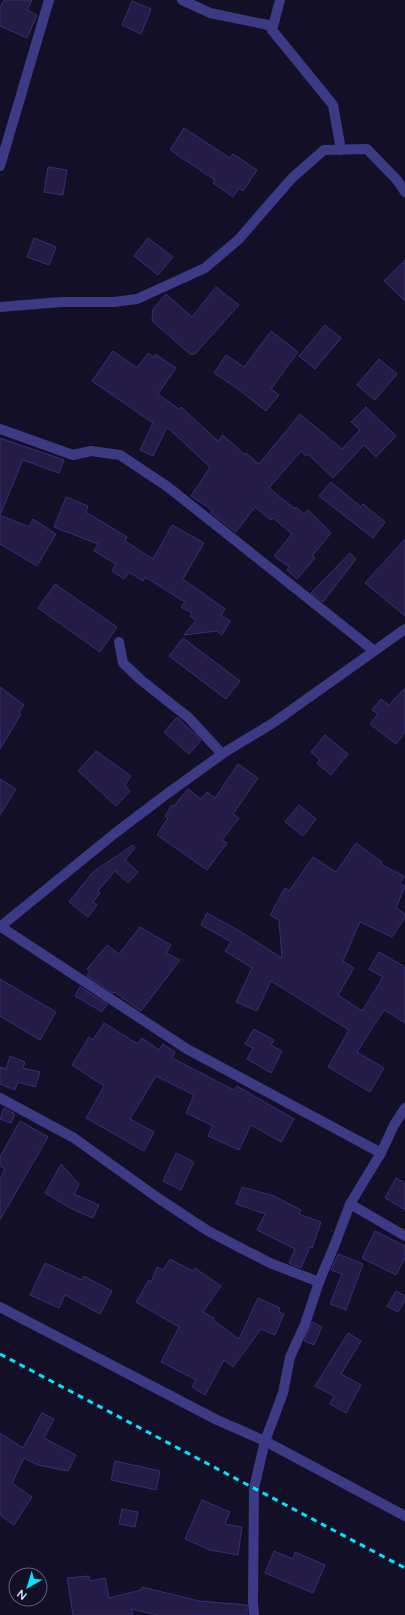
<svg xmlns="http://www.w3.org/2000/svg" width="405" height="1615" viewBox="0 0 405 1615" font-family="'Varela Round',sans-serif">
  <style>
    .building { fill: #241b47; stroke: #3b2d73 }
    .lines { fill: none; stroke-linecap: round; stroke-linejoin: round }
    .street { stroke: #3d3a85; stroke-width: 10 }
    .rail { stroke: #00e5ff; stroke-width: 3; stroke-dasharray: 6 5; stroke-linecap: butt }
  </style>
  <rect width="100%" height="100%" fill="#130f26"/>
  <!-- building -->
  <g class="building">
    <path d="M4,0H32L27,10L37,15L27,38L0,26V8Z"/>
    <path d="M132,1L151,9L141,34L122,25Z"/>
    <path d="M184,128L230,158L233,154L257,170L243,191L239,188L233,197L213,183L215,180L170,150Z"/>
    <path d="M48,167L67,170L63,195L44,192Z"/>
    <path d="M34,238L56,247L49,265L27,257Z"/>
    <path d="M148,238L173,257L158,275L134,256Z"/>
    <path d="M405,260V301L384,281Z"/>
    <path d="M216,287L239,305L195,354H190L152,321L153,309L166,294L192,317Z"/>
    <path d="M325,325L341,338L315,369L299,356Z"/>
    <path d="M271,331L298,352L271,389L279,395L266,411L234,386L214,373L226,355L244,367Z"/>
    <path d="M113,351L137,368L148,353L155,358V354L176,368L158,394L179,409L181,407L218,441L223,435L245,455L246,453L259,464L300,414L342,449L360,430L351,422L366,407L396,436L376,457L364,445L333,478L308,454L306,456L301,451L269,488L295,509L296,507L304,514L308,510L331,533L312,556L315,558L297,579L287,570L289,567L274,556L292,534L273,518L271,520L255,507L236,532L211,513L212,510L191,496L210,467L167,427L153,456L140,450L153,423L92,381Z"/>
    <path d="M379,359L397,374L375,400L357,385Z"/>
    <path d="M0,438L64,460L59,473L23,460L0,515Z"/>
    <path d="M331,482L361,507L363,504L385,522L373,538L319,496Z"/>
    <path d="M66,497L88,506L86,512L127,537L125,541L153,559L172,525L204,543L183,579L225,609L221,615L230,621L222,635L217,631L184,635L196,620L190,616L192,613L181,607L185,602L145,577L143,581L129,572L124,579L112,571L116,564L94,551L98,544L54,527Z"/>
    <path d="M0,515L29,527L33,519L56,534L37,566L0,544Z"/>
    <path d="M405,539V616L365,583Z"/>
    <path d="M350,553L356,559L323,602L311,593Z"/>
    <path d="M55,584L117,627L100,652L38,608Z"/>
    <path d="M183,638L240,681L226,699L169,656Z"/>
    <path d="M0,687L24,705L19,712L21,714L0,749Z"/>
    <path d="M405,688V732L396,744L370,724L378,714L372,710L381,699L389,705Z"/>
    <path d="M177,717L201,740L189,754L164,732Z"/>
    <path d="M325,735L348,754L331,775L317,763L320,760L311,752Z"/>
    <path d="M96,751L131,776L125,785L130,791L116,806L78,771Z"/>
    <path d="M238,764L258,778L233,814L239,818L222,840L227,843L207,870L157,835L168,818L165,816L172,805L174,806L188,789L201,799L207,792L215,798Z"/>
    <path d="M0,779L16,789L0,815Z"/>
    <path d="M299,805L316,819L303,836L285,822Z"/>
    <path d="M356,843L382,862L380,864L404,876L400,884L405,886L396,908L405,914V918L392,937L360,922L343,961L354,968L338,995L362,1011L383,977L369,969L379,952L405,967V1023L384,1010L357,1052L384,1068L370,1092L328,1067L349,1030L271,981L257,1011L236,1002L252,968L225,951L231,942L201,925L207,913L238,930L282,958L279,920L270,915L285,888L289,891L313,857L336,872Z"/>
    <path d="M133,845L135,848L125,860L138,872L128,883L115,871L98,891L100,893L93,902L97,905L88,917L69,902L93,872Z"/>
    <path d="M140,927L171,945L166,953L180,960L141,1011L114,992L113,993L87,976L90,971L87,969L107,945L119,954Z"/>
    <path d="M0,979L56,1012L40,1040L0,1016Z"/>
    <path d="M80,987L107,1004L102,1012L75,996Z"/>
    <path d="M104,1023L138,1044L142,1038L159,1050L163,1044L175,1052L172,1058L234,1090L237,1086L294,1119L281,1142L251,1125L239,1150L208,1136L213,1126L186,1113L194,1095L156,1076L130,1119L154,1132L144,1151L86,1118L104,1086L72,1065L89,1037L93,1040Z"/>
    <path d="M254,1029L274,1040L271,1045L282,1051L271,1073L247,1059L253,1048L245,1044Z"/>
    <path d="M10,1056L25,1062L23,1068L40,1072L35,1087L18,1082L15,1090L0,1084V1067L6,1069Z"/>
    <path d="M4,1108L15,1114L11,1123L0,1119Z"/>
    <path d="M20,1121L48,1137L0,1220V1179L5,1169L0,1166V1157Z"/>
    <path d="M176,1153L194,1162L181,1190L163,1181Z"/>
    <path d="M61,1164L79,1184L74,1194L99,1205L93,1218L72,1209L45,1193Z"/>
    <path d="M396,1178L405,1183V1210L385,1198Z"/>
    <path d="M242,1187L274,1196L301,1210L299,1214L321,1222L312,1248L310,1247L301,1268L289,1263L295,1249L257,1230L265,1214L236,1204Z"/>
    <path d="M375,1231L405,1246V1258L396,1275L362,1258Z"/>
    <path d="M338,1254L363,1264L346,1310L330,1304L342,1274L331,1270Z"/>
    <path d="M170,1259L193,1271L195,1268L221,1286L203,1312L214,1318L213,1320L239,1339L258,1298L280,1308L279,1312L284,1314L275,1335L261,1329L233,1367L224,1360L205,1395L192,1387L196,1380L161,1362L179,1327L136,1302L149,1280L151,1282L157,1267L163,1270Z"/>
    <path d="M45,1263L82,1280L84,1276L112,1291L100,1314L65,1295L59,1308L30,1295Z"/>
    <path d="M396,1291L405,1296V1301L398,1312L387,1306Z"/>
    <path d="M312,1322L322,1327L314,1345L304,1341Z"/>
    <path d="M348,1333L361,1341L341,1374L361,1385L346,1413L330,1404L334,1396L315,1386Z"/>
    <path d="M42,1413L54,1419L44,1438L76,1455L68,1471L38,1465L24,1458L12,1483L32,1497L14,1525L0,1515V1433L23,1448Z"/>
    <path d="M115,1461L160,1471L156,1490L111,1480Z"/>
    <path d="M202,1500L230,1512L225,1524L242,1527L238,1555L210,1550L185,1539Z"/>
    <path d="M122,1509L138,1512L135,1527L119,1524Z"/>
    <path d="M274,1551L293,1559L295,1552L325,1565L313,1593L265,1573Z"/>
    <path d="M89,1576L90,1581L105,1578L109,1598L141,1590L142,1587L199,1601L247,1605V1615H157L131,1609L133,1615H73L67,1578Z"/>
  </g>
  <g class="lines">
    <!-- street -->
    <g class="street">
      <path d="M182,0L210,13L268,25"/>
      <path d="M280,0L272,30L333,105L341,150"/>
      <path d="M0,166L49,0"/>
      <path d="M0,307L61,302H114L137,299L205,268L239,239L292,178L324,150L367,149L397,180L405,192"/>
      <path d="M0,429L73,455L91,451L120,455L168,487L373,650"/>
      <path d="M119,642L123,663L141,680L189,718L222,754"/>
      <path d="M0,927L114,834L164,796L225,752L273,723L405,629"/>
      <path d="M1,927L187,1049L381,1153"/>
      <path d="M0,1098L74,1138L158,1198L208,1231L270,1263L319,1282"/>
      <path d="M350,1204L405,1236"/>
      <path d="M0,1307L217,1420L265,1441L405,1516"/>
      <path d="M254,1615L253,1601L254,1488L265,1441L283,1393L290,1357L305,1324L319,1282L335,1244L350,1204L381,1153L394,1125L405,1108"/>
    </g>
    <!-- rail -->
    <path class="rail" d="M0,1354L405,1568"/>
  </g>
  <!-- north arrow -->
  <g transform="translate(28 1587) rotate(218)"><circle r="19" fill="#130f26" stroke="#625e7d"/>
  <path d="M0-3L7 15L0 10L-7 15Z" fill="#00e5ff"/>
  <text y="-6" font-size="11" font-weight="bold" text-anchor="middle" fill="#d9d4ff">N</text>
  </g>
</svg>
